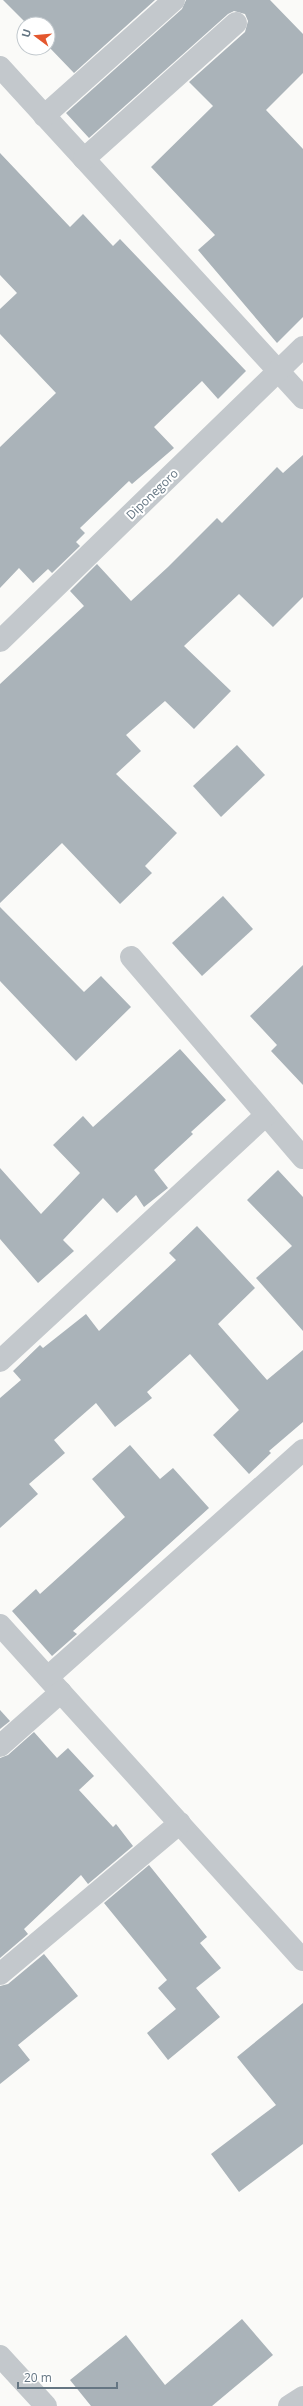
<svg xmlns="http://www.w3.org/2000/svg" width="303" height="2406" viewBox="0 0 303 2406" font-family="'Open Sans',sans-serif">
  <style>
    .building { fill: #aab3b9 }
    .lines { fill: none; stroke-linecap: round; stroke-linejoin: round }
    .street { stroke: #c3c8cc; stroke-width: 22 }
    .labels { text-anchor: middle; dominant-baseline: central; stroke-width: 4; stroke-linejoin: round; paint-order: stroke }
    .street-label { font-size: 12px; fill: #657683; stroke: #fff }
  </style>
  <rect width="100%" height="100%" fill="#fafaf8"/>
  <!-- building -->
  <g class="building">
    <path d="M3,0H155L74,73L48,46V24H27Z"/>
    <path d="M186,0H270L303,34V73L266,110L303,149V317L277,343L198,250L215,235L151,167L213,106L189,82L245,32L248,21L245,14L234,11L228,14L89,138L66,113L182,9Z"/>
    <path d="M0,153L70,227L83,214L113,246L120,239L246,371L218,399L202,381L154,427L174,448L132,484L129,481L80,528L85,533L76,542L80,546L52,573L48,569L33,583L19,568L0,588V447L56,393L0,334V309L17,293L0,275Z"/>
    <path d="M303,455V597L273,627L239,594L184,646L231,691L194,729L165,701L126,735L141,751L116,774L177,833L145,866L152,873L120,904L62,843L0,903V684L84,606L70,591L97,564L131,601L168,567L217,518L222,523L277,467L283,473Z"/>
    <path d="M237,745L265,775L221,817L193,786Z"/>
    <path d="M223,896L253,929L202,976L172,943Z"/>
    <path d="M0,907L84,992L101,976L131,1007L76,1061L0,981Z"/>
    <path d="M303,965V1085L271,1051L277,1045L250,1016Z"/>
    <path d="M180,1049L226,1100L191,1132L193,1134L154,1170L168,1188L144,1207L136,1195L117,1213L103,1198L63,1240L74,1251L38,1283L0,1239V1168L41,1214L80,1173L53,1145L83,1116L93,1127Z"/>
    <path d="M278,1170L303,1197V1331L256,1278L292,1246L247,1200Z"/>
    <path d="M197,1226L255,1288L218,1324L267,1380L303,1350V1422L269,1451L271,1453L249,1474L213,1435L239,1410L190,1354L147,1392L152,1398L115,1427L96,1403L54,1440L65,1453L29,1484L38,1494L0,1528V1398L21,1380L13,1371L40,1345L43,1348L86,1314L99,1331L176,1260L169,1253Z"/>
    <path d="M130,1445L160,1479L173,1468L209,1508L73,1631L77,1634L52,1656L12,1611L36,1589L40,1594L125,1517L92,1479Z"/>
    <path d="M0,1710L10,1721L0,1729Z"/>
    <path d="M34,1732L57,1758L68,1748L94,1776L79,1790L113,1827L116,1824L133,1846L88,1884L81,1875L24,1929L28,1934L0,1958V1758L8,1755Z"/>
    <path d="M149,1865L207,1937L200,1943L221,1968L196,1988L220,2017L168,2060L147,2033L176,2009L158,1988L167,1980L104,1903Z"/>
    <path d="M44,1954L78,1996L18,2045L30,2060L0,2084V1986L8,1984Z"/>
    <path d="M303,2003V2144L239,2192L211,2154L276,2105L237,2057Z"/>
    <path d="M242,2319L273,2355L212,2406H91L70,2380L126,2335L165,2385Z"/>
  </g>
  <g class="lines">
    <!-- street -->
    <g class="street">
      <path d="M0,67L303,398"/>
      <path d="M44,116L174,0"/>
      <path d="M84,159L236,23"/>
      <path d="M0,641L303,347"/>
      <path d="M131,957L303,1158"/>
      <path d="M0,1361L266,1115"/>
      <path d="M0,1625L303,1960"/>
      <path d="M48,1677L303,1450"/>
      <path d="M0,1746L61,1692"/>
      <path d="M0,1974L180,1823"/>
      <path d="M0,2356L46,2406"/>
      <path d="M289,2406L303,2397"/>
    </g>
  </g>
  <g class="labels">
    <!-- street labels -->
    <g class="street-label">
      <text transform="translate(152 494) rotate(-44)">Diponegoro</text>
    </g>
  </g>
  <!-- north arrow -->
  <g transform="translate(36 36) rotate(286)"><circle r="19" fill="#ffffff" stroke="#c1c8cd"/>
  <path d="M0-3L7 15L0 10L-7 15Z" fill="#e4572e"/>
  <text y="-6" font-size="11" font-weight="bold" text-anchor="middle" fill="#657683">U</text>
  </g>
  <!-- scale -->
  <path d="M18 2382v6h99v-6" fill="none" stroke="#657683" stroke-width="2"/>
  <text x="24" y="2382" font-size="12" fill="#657683" stroke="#ffffff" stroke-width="3" paint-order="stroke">20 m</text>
</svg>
